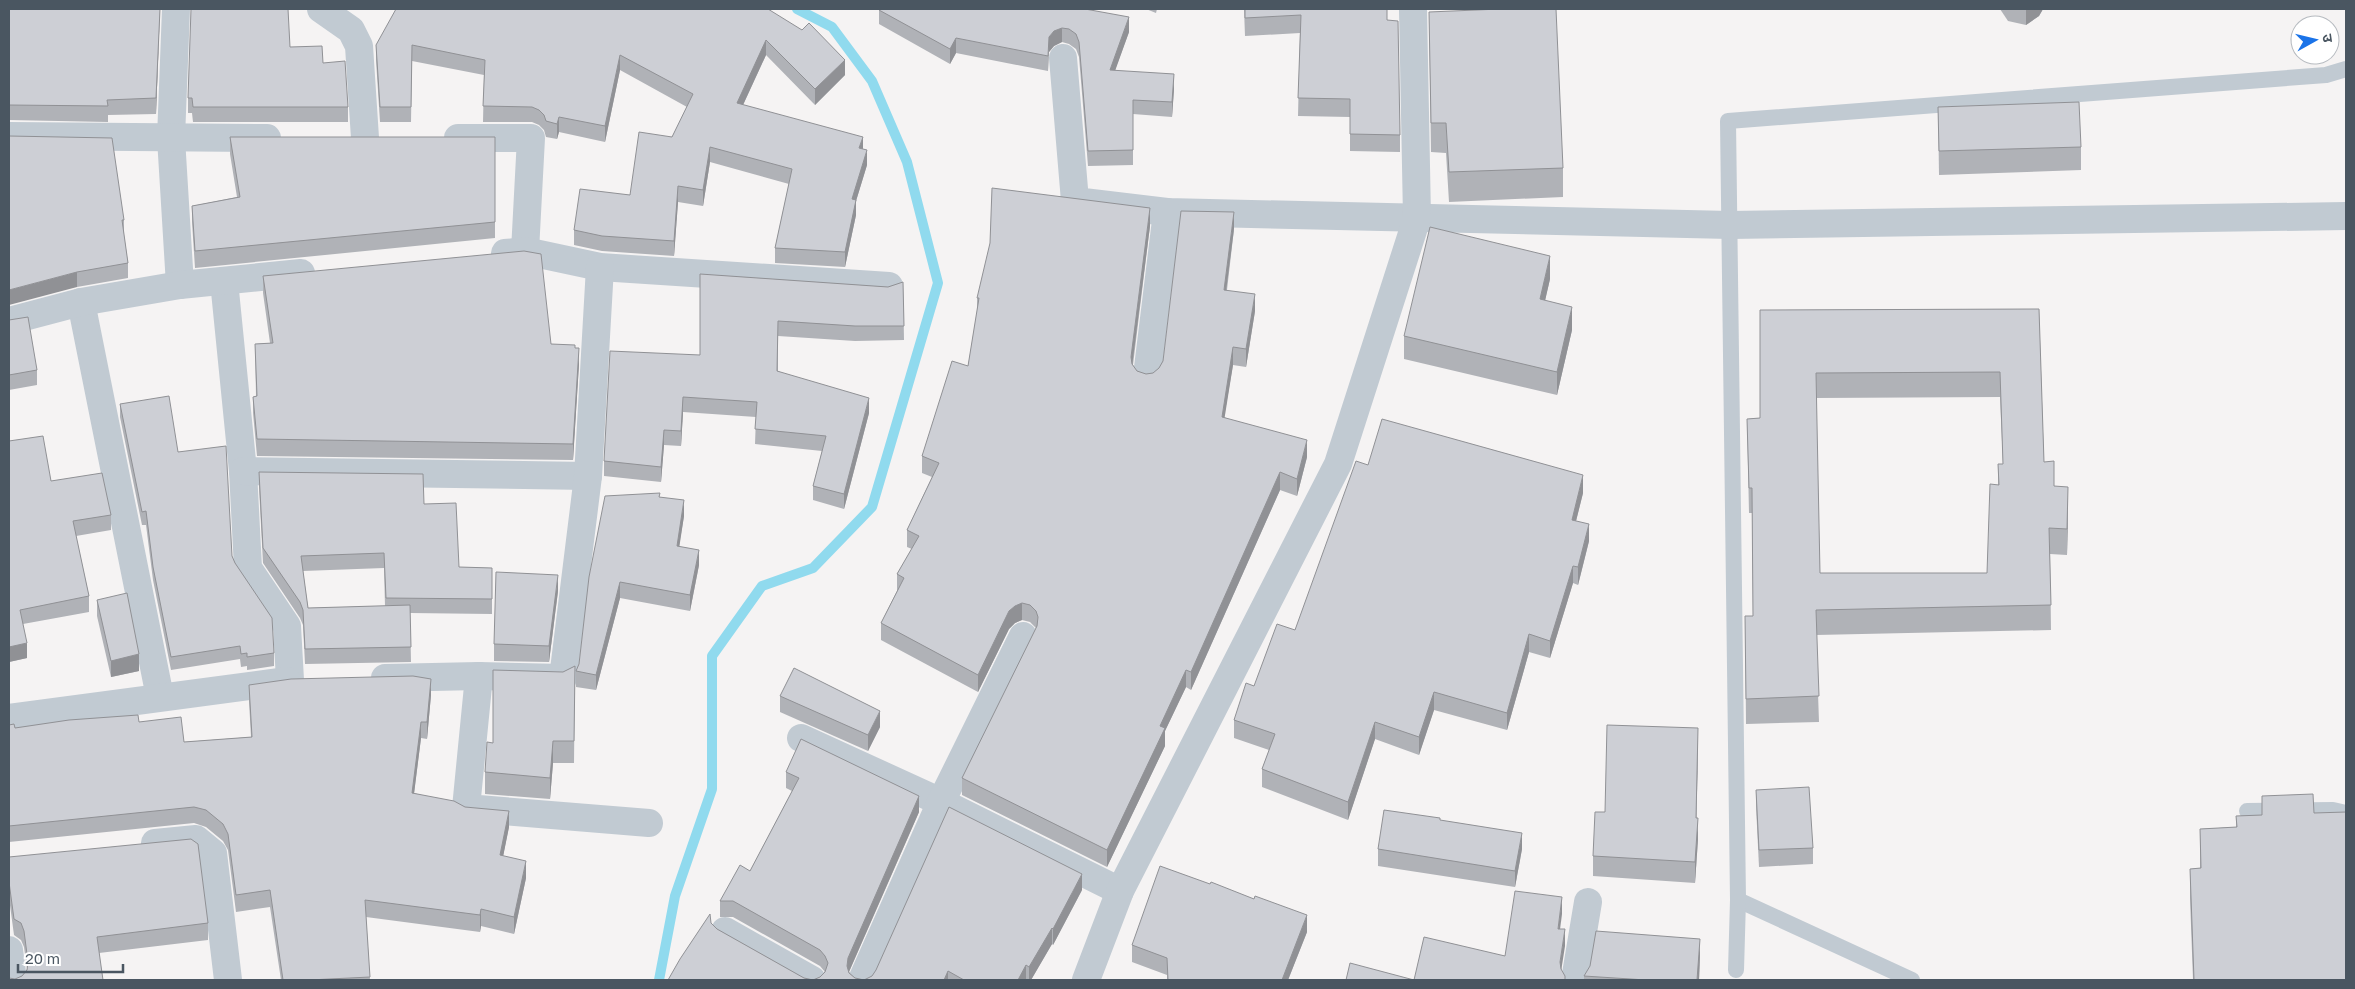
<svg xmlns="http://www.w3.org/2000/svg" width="2355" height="989" viewBox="0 0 2355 989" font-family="'Golos Text','Noto Sans Devanagari',sans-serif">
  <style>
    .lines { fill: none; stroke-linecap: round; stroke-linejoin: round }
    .stream { stroke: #90daee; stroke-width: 10 }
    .service { stroke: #c1cad2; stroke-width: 16 }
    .minor { stroke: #c1cad2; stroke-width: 28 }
    .tertiary { stroke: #c1cad2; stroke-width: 28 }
    .wall { fill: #b0b2b7; fill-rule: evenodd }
    .shaded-wall { fill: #909195 }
    .building { fill: #cdcfd5; stroke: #909195; fill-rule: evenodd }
  </style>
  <rect width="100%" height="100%" fill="#f5f3f3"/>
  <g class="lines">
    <!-- stream -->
    <path class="stream" d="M659,980L675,896L712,789V656L762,586L813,568L872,507L938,283L907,162L872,81L832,27L797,9"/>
    <!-- service -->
    <g class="service">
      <path d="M2247,811L2333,810L2346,813"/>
      <path d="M1738,900L1912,980"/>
      <path d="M1736,970L1738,900L1728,121L2326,75L2346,69"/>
    </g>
    <!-- minor -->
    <g class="minor">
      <path d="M176,9L171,138L180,285"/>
      <path d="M321,9L351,30L359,46L365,138"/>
      <path d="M1063,58L1075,201L1167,212L1730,225L2346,216"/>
      <path d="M9,136L267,138"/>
      <path d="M458,138H531L525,251"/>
      <path d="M505,253L525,251L600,267L889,286"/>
      <path d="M224,281L243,471L248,568L287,626L290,680"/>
      <path d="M81,302L160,697"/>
      <path d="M9,321L81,302L180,285L301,273"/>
      <path d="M1147,376L1167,212"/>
      <path d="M243,471L588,476"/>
      <path d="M479,676L466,808L649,823"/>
      <path d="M385,678L479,676L563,678L588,476L600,267"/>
      <path d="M9,718L287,681"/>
      <path d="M801,738L941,802L1120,891"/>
      <path d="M155,843L196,839L213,853L228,980"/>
      <path d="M725,931L812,980"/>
      <path d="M9,950L13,980"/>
      <path d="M862,980L941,802L1023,636"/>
      <path d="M1575,980L1588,902"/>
    </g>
    <!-- tertiary -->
    <path class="tertiary" d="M1086,980L1120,891L1338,464L1417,218L1413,9"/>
  </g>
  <!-- wall -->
  <g class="wall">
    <path d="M9,9H160L156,114L108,115V122L9,120Z"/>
    <path d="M768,9L845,75L815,105L766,55L743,105L863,149L867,165L856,201V215L845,267L775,263V248L789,184L710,162L703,206L678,202L674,256L602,251L574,245V230L630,195L672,137L687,107L620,70L605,142L559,132L557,139L546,137L544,130L539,125L532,122H483L484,75L412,61L411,122H380L376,60V45Z"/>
    <path d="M1146,9H1157L1156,13Z"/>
    <path d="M1244,9L1388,20L1400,135V152L1350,151V117L1298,116L1300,33L1245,36Z"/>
    <path d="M2000,9H2043L2039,16L2026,25L2008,21Z"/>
    <path d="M879,10L1129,32L1115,70L1174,89L1172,117L1133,114V165L1088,166L1079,57L1076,49L1069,44L1062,42L1054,46L1049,52L1048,71L956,53L950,64L879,24Z"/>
    <path d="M1429,12L1563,168V197L1449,202L1446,153L1431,152Z"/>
    <path d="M290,47L323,63L348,107V122H193L192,113H188V98Z"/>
    <path d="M1938,107L2081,147V170L1939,175Z"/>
    <path d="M9,136L124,220V235L128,263V278L77,287Z"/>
    <path d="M230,137H495V238L195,268L192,222V206L237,197L230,154Z"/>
    <path d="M1150,226L1133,365L1137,371L1146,374L1153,373L1159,368L1234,229L1227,290L1255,311L1246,367L1233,365L1224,417L1307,457L1297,496L1280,490L1191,690L1186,687L1165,731V746L1107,867L962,795V778L1036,628L1030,622L1022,620L1015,623L1009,629L978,692L881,640V623L897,591V574L912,549L907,547V530L932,477L922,473V456L968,366L977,313V298Z"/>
    <path d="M700,274L888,287L903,282L904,340L855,341L778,336V371L869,413L844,509L813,500V486L822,451L755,444L756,417L683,412L681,446L664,445L661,482L604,476V461L700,355Z"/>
    <path d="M263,276L551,344L575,348L579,364L573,460L257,456L253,413V397L256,396L255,344L270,343L263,293Z"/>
    <path d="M1550,279L1545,300L1572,330L1557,395L1404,359V336Z"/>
    <path d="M2039,309L2044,462L2054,486L2068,512L2067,555L2050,554L2051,630L1816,635L1819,722L1746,724L1745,616H1753L1752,513H1749L1747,419L1760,418V310ZM2000,397L2003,464H1998V485L1987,573H1820L1816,398Z"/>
    <path d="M9,320L37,370V385L9,390Z"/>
    <path d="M120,404L178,452L232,556L274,653V666L247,670V666L241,667L240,659L171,670L153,580L146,525H142L120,417Z"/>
    <path d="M9,441L51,481L111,515V530L76,536L89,596V612L23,624L27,658L9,662Z"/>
    <path d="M1368,465L1583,493L1576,521L1589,541L1578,585L1573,583L1550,658L1529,652L1507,730L1434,710L1419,755L1375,739L1348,820L1262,787V769L1269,750L1234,738V720L1254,686L1295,630Z"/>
    <path d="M259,472L424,504L459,567L492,568V614L410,613L411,662L305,664L303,625L300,618L263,563L259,487ZM384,568L385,606L308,608L303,571Z"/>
    <path d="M660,497L684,516L679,546L699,565L690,611L620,598L596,690L576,687V671Z"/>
    <path d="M558,591L549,662L494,661V644Z"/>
    <path d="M97,600L139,671L111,677L97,616Z"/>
    <path d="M575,666L574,763H553L550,799L485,794V772L493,743L563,672Z"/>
    <path d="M249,685L431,695L427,739L421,738L414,793L465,807L509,827L503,856L526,878L514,934L481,926L480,932L366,917L370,980H281L270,907L236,912L228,850L223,841L206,827L194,823L9,842V725L15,728L139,722L184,742L251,737L249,701Z"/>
    <path d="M780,696L880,727L868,751L780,712Z"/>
    <path d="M1698,748L1696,818L1698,839L1695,883L1593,876V856L1605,812Z"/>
    <path d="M786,772L919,812L849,972L855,978L864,980L1082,890L1053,945L1052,944L1031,980H668L711,923L717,929L804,978L813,980L820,977L825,972L820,966L733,917H720V901L750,871L792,791L786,788Z"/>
    <path d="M1756,790L1813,848V864L1759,867L1756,806Z"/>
    <path d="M2314,813L2346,980H2193L2190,898V869L2200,868V829L2236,827V816Z"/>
    <path d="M1378,849H1522L1515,887L1378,866Z"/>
    <path d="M9,857L208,923V940L99,953L15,979L22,976L27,969L24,947L21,940L14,935L9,898Z"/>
    <path d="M1307,932L1288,980H1167V975L1132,962V945Z"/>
    <path d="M1700,955L1699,980H1584V976Z"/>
  </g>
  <!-- shaded-wall -->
  <g class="shaded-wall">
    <path d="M160,9L156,114V98Z"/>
    <path d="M2026,9H2043L2039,16L2026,25Z"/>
    <path d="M1129,17V32L1110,85V70Z"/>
    <path d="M1062,28V42L1054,46L1049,52L1048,71L1049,37L1054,31Z"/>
    <path d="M956,38V53L950,64V49Z"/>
    <path d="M766,40V55L737,118V103Z"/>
    <path d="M620,55V70L605,142V126Z"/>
    <path d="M845,60V75L815,105V89Z"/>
    <path d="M1174,74V89L1172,117V102Z"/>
    <path d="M559,117V132L557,139V124Z"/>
    <path d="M863,137V152L859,148Z"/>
    <path d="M710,147V162L703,206V190Z"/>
    <path d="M867,150V165L856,201V215L845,267V252L852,199Z"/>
    <path d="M678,186V202L674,256V241Z"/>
    <path d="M1150,208V226L1131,374V357Z"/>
    <path d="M1234,212V229L1224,307V290Z"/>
    <path d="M1550,256V279L1540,323V299Z"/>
    <path d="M77,272V287L9,305V290Z"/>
    <path d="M1255,294V311L1246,367V349Z"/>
    <path d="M1572,307V330L1557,395V372Z"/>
    <path d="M1233,347V365L1222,434V417Z"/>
    <path d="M579,348V364L573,460V444Z"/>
    <path d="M683,397V412L681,446V431Z"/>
    <path d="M869,398V413L844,509V494Z"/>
    <path d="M664,430V445L661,482V467Z"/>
    <path d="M1307,440V457L1297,496V479Z"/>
    <path d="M1280,472V490L1191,690V672Z"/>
    <path d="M1583,475V493L1572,537V520Z"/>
    <path d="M2068,487V512L2067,555V529Z"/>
    <path d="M684,500V516L677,562V546Z"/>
    <path d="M1589,524V541L1578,585V567Z"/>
    <path d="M699,550V565L690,611V595Z"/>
    <path d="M1573,566V583L1550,658V641Z"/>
    <path d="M558,575V591L549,662V646Z"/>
    <path d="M620,582V598L596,690V675Z"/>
    <path d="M1022,603V620L1015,623L1009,629L978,692V675L1009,611L1015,606Z"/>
    <path d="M1529,634V652L1507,730V713Z"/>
    <path d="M27,643V658L9,662V647Z"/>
    <path d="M139,654V671L111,677V661Z"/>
    <path d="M1186,670V687L1165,731V746L1107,867V850L1160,726Z"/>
    <path d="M431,679V695L427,739V722Z"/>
    <path d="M1434,692V710L1419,755V737Z"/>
    <path d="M880,711V727L868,751V735Z"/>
    <path d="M421,722V738L412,810V793Z"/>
    <path d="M1375,722V739L1348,820V802Z"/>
    <path d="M1698,728V748L1696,839V818Z"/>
    <path d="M553,741V763L550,799V778Z"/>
    <path d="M919,796V812L848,974L847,966L848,958Z"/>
    <path d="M509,811V827L500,872V855Z"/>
    <path d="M1698,818V839L1695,883V862Z"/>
    <path d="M1522,833V849L1515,887V871Z"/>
    <path d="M526,861V878L514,934V917Z"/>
    <path d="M1082,874V890L1053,945V929Z"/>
    <path d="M1562,897V914L1558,945V929Z"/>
    <path d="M481,909V926L480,932V915Z"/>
    <path d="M1307,915V932L1288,980H1282Z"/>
    <path d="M1052,928V944L1031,980H1029V967Z"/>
    <path d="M1565,929V946L1560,978V962Z"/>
    <path d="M1700,939V955L1699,980H1697Z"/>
    <path d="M1026,965V980H1018Z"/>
    <path d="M948,971V980H944Z"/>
  </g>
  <!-- building -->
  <g class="building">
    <path d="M9,9H160L156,98L107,100L108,106L9,105Z"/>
    <path d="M191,9H288L290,47L322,46L323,63L345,61L348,107H193L192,98H188Z"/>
    <path d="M396,9H768L802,30L809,23L845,60L815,89L766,40L737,103L863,137L859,148L867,150L852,199L856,200L845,252L775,248L792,169L710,147L703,190L678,186L674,241L602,236L574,230L580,189L630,195L639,132L672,137L693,94L620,55L605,126L559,117L557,124L546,121L544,115L539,110L532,107L483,106L485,60L412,45L411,107H380L376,45Z"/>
    <path d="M880,9H1085L1129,17L1110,70L1174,74L1172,102L1133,100V150L1088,151L1079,42L1076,34L1069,29L1062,28L1054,31L1049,37L1048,56L956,38L950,49L879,10Z"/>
    <path d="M1245,9H1387V20L1398,21L1400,135L1350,134V99L1298,98L1301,15L1245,18Z"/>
    <path d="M1500,9H1556L1563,168L1449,172L1446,123H1431L1429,12Z"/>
    <path d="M2079,102L2081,147L1939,151L1938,107Z"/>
    <path d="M9,136L112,138L124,220H122L128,263L77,272L9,290Z"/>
    <path d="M230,137H495V222L195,251L192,206L240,197Z"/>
    <path d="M992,188L1150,208L1131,357L1132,364L1137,371L1146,374L1153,373L1159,368L1163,361L1181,211L1234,212L1224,290L1255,294L1246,349L1233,347L1222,417L1307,440L1297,479L1280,472L1191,672L1186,670L1160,726L1165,728L1107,850L962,778L1037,626L1038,617L1036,611L1030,605L1022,603L1015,606L1009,611L978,675L881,623L904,578L897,574L919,536L907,530L939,463L922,456L952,361L968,366L979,298H977L990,243Z"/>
    <path d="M1430,227L1550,256L1540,299L1572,307L1557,372L1404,336Z"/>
    <path d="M524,251L541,254L551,344L575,345V348H579L573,444L257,439L253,397L257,396L255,344L273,343L263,276Z"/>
    <path d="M700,274L888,287L903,282L904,326H855L778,321L777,371L869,398L844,494L813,486L826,436L755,429L757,402L683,397L681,431L664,430L661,467L604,461L610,351L700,355Z"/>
    <path d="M2039,309L2044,462L2054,461V486L2068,487L2067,529L2049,528L2051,605L1816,610L1819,696L1746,699L1745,616H1753L1752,488H1749L1747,419L1760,418V310ZM2000,372L2003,464H1998L1999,485L1990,484L1987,573H1820L1816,373Z"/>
    <path d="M28,317L37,370L9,375V320Z"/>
    <path d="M169,396L178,452L226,446L232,556L235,563L272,618L274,653L247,657V653L241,654L240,646L171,657L153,567L146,511L142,512L120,404Z"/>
    <path d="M1382,419L1583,475L1572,520L1589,524L1578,567L1573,566L1550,641L1529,634L1507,713L1434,692L1419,737L1375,722L1348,802L1262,769L1275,734L1234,720L1246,683L1254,686L1277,624L1295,630L1356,461L1368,465Z"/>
    <path d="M43,436L51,481L102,473L111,515L73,521L89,596L20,610L27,643L9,647V441Z"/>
    <path d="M259,472L423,474L424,504L456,503L459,567L492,568V599L386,598L384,553L301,556L308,608L410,605L411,647L305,649L303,610L300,602L263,548Z"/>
    <path d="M660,493L659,497L684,500L677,546L699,550L690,595L620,582L596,675L576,671L579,664L589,577L605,496Z"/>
    <path d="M496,572L558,575L549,646L494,644Z"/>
    <path d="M127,593L139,654L111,661L97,600Z"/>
    <path d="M575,666L574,741H553L550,778L485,772L487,742L493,743V670L563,672Z"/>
    <path d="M794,668L880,711L868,735L780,696Z"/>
    <path d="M413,676L431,679L427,722H421L412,793L454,801L465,807L509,811L500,855L526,861L514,917L481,909L480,915L365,900L370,977L309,980H283L270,890L236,895L228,834L223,824L206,810L194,807L9,826V725L14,724L15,728L69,720L138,715L139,722L181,717L184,742L252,737L249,685L291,679Z"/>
    <path d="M1607,725L1698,728L1696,818H1698L1695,862L1593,856L1595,812H1605Z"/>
    <path d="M801,739L919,796L848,958L847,966L849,973L855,978L864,980L872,976L876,970L949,807L1082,874L1053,929L1052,928L1029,967L1026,965L1018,980H964L948,971L944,980H668L680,959L710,914L711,923L717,929L804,978L813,980L820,977L825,972L828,963L825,956L820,950L733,901H720L740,865L750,871L799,778L786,772Z"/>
    <path d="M1809,787L1813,848L1759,850L1756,790Z"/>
    <path d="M2313,794L2314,813L2346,812V980H2194L2190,869L2201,868L2200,829L2237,827L2236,816L2262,815V796Z"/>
    <path d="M1384,810L1440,818V820L1522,833L1515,871L1378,849Z"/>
    <path d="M191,839L198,844L208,923L97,937L103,980H9V978L15,979L22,976L27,970L28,962L24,931L21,923L14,919L9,882V857Z"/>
    <path d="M1160,866L1210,884L1211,882L1254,899L1255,896L1307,915L1282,980H1168L1167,958L1132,945Z"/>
    <path d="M1515,891L1562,897L1558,929H1565L1560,962L1561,969L1565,976V980H1346L1350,963L1414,980L1424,937L1505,956Z"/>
    <path d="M1596,931L1700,939L1697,980H1646L1584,976L1590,966Z"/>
  </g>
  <!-- border -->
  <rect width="2355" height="989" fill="none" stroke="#4a5661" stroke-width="20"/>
  <!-- north arrow -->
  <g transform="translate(2315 40) rotate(82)"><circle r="24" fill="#ffffff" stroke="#b7bbc0"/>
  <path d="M0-4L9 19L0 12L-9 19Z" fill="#1a73e8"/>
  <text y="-8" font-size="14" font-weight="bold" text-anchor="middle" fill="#4a5661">उ</text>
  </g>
  <!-- scale -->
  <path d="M18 964v8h105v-8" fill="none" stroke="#4a5661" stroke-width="2.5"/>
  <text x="25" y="964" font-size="15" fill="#4a5661" stroke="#ffffff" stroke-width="4" paint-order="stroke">20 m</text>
</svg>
